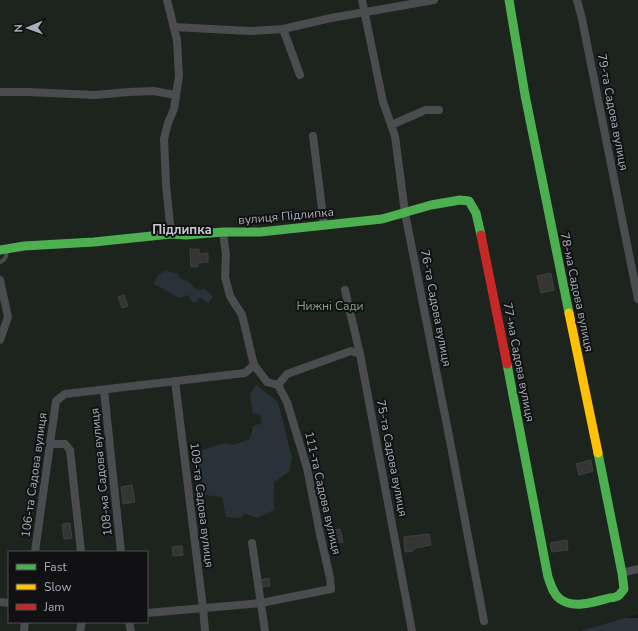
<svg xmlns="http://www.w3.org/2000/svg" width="638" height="631" viewBox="0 0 638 631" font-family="'Nunito Sans',sans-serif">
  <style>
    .green { fill: #1d241e; fill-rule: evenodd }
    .water { fill: #2a3239 }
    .building { fill: #353536; stroke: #3f4043 }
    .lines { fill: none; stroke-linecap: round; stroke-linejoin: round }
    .lane { stroke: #4b4c50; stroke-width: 4 }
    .street { stroke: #4b4c50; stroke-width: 8 }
    .fast { stroke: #4caf50; stroke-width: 9 }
    .slow { stroke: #ffc107; stroke-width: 9 }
    .jam { stroke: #c62828; stroke-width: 9 }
    .labels { text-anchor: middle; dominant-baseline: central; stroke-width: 4; stroke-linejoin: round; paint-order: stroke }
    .street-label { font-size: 12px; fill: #a8adb8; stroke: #111113 }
    .park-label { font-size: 12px; fill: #7fa381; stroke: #111113 }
    .neighbourhood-label { font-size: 13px; font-weight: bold; fill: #c9ccd4; stroke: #111113 }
  </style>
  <rect width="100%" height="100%" fill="#171717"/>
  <!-- green -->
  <path class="green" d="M0,0H638V615L606,623L580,631H0ZM9,552H147V622H9Z"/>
  <!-- water -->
  <g class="water">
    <path d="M166,271L179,274V278L189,282L197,290L205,289L213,297L208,303L200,297L196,302H192L188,295L180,298L154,284L158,275Z"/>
    <path d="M256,385L278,402L292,458L289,472L274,482V510L257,518L246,514L239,518L226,517L222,497L205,495L199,490L203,482L196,476L197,463L193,453L225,443L233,445L250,439L253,426L262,423L260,415L253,413L250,394Z"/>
    <path d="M624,618H638V631H580Z"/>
  </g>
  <!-- building -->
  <g class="building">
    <path d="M190,249H199V254L208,253V262L198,263V267H191Z"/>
    <path d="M551,273L554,290L541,293L537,276Z"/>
    <path d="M124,295L128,306L122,308L118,297Z"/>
    <path d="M591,460L593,471L579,475L576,464Z"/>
    <path d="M132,485L135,502L123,504L121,487Z"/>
    <path d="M70,523L72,538L64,539L62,524Z"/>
    <path d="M340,529L343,542L330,544L328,531Z"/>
    <path d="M429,534L431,545L416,548L413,551L405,552L404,537Z"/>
    <path d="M567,540L568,550L552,552L550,543Z"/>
    <path d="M182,546L183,555L173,556L172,547Z"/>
    <path d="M269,578L270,586L261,587L260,580Z"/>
  </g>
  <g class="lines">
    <!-- lane -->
    <path class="lane" d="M0,262C6,260 7,255 6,250"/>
    <!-- street -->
    <g class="street">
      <path d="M167,0L177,40L179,76L174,109L168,123L164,139L166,185L171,234"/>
      <path d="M362,0L383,102L395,136L405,213L450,441L484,621"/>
      <path d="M577,0L582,19L638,299"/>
      <path d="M174,27L250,31L283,29L331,18L434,0"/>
      <path d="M283,29L300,75"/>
      <path d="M0,92H27L95,95L129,92L153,91L176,95"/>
      <path d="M391,125L421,112L425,110H439"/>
      <path d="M313,136L324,225"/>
      <path d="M0,280L8,317L0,340"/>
      <path d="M345,290L360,354L412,631"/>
      <path d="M175,381L203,608L205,631"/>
      <path d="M278,385L287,374L351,351L360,354"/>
      <path d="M104,390L121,552"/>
      <path d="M50,444H65L70,450L81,552"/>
      <path d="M252,543L265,631"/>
      <path d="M35,552L56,401L65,394L245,373L254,365"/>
      <path d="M622,573L638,569"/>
      <path d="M0,602L9,603"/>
      <path d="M147,613L261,603L331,589L330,578L320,534L307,468L287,402L278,385L267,382L254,365L242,315L230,296L225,277L226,255L223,232"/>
      <path d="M129,622L131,631"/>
      <path d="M24,631L25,622"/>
      <path d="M80,631L82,622"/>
    </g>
    <!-- fast -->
    <g class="fast">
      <path d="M509,0L525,95L569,313"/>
      <path d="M0,250L24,246L94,242L171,234L186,235L223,232H260L382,219L431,205L460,200L469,201L476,213L481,235"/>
      <path d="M507,364L548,577C551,585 553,594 560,599C573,609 594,602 609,598C611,598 616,597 618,596C620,595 622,591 624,589L622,573L598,453"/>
    </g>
    <!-- slow -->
    <path class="slow" d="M569,313L598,453"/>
    <!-- jam -->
    <path class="jam" d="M481,235L507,364"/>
  </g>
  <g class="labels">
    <!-- street labels -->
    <g class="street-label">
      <text transform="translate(613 112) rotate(79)">79-та Садова вулиця</text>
      <text transform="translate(286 216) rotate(-5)">вулиця Підлипка</text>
      <text transform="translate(577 292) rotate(78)">78-ма Садова вулиця</text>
      <text transform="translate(436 308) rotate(79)">76-та Садова вулиця</text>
      <text transform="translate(519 362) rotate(79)">77-ма Садова вулиця</text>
      <text transform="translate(392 458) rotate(79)">75-та Садова вулиця</text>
      <text transform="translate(101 472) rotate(-96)">108-ма Садова вулиця</text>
      <text transform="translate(34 475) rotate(-82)">106-та Садова вулиця</text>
      <text transform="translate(323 493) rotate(77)">111-та Садова вулиця</text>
      <text transform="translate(202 505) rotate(83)">109-та Садова вулиця</text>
    </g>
    <!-- park labels -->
    <g class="park-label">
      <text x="330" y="306">Нижні Сади</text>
    </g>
    <!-- neighbourhood labels -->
    <g class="neighbourhood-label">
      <text x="182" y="230">Підлипка</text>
    </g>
  </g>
  <!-- legend -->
  <rect x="8" y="551" width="140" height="72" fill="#111113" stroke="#4d4f55"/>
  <rect x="16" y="564" width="20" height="6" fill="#4caf50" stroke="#4d4f55"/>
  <text x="44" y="571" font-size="12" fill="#a8adb8">Fast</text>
  <rect x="16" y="584" width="20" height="6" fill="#ffc107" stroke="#4d4f55"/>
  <text x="44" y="591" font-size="12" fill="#a8adb8">Slow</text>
  <rect x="16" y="604" width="20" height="6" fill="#c62828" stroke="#4d4f55"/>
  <text x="44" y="611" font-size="12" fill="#a8adb8">Jam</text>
  <!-- north arrow -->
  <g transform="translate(28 28) rotate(268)" stroke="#111113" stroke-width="3" paint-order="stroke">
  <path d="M0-3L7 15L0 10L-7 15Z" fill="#a8adb8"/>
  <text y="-6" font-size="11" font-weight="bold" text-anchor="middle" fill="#a8adb8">N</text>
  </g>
</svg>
